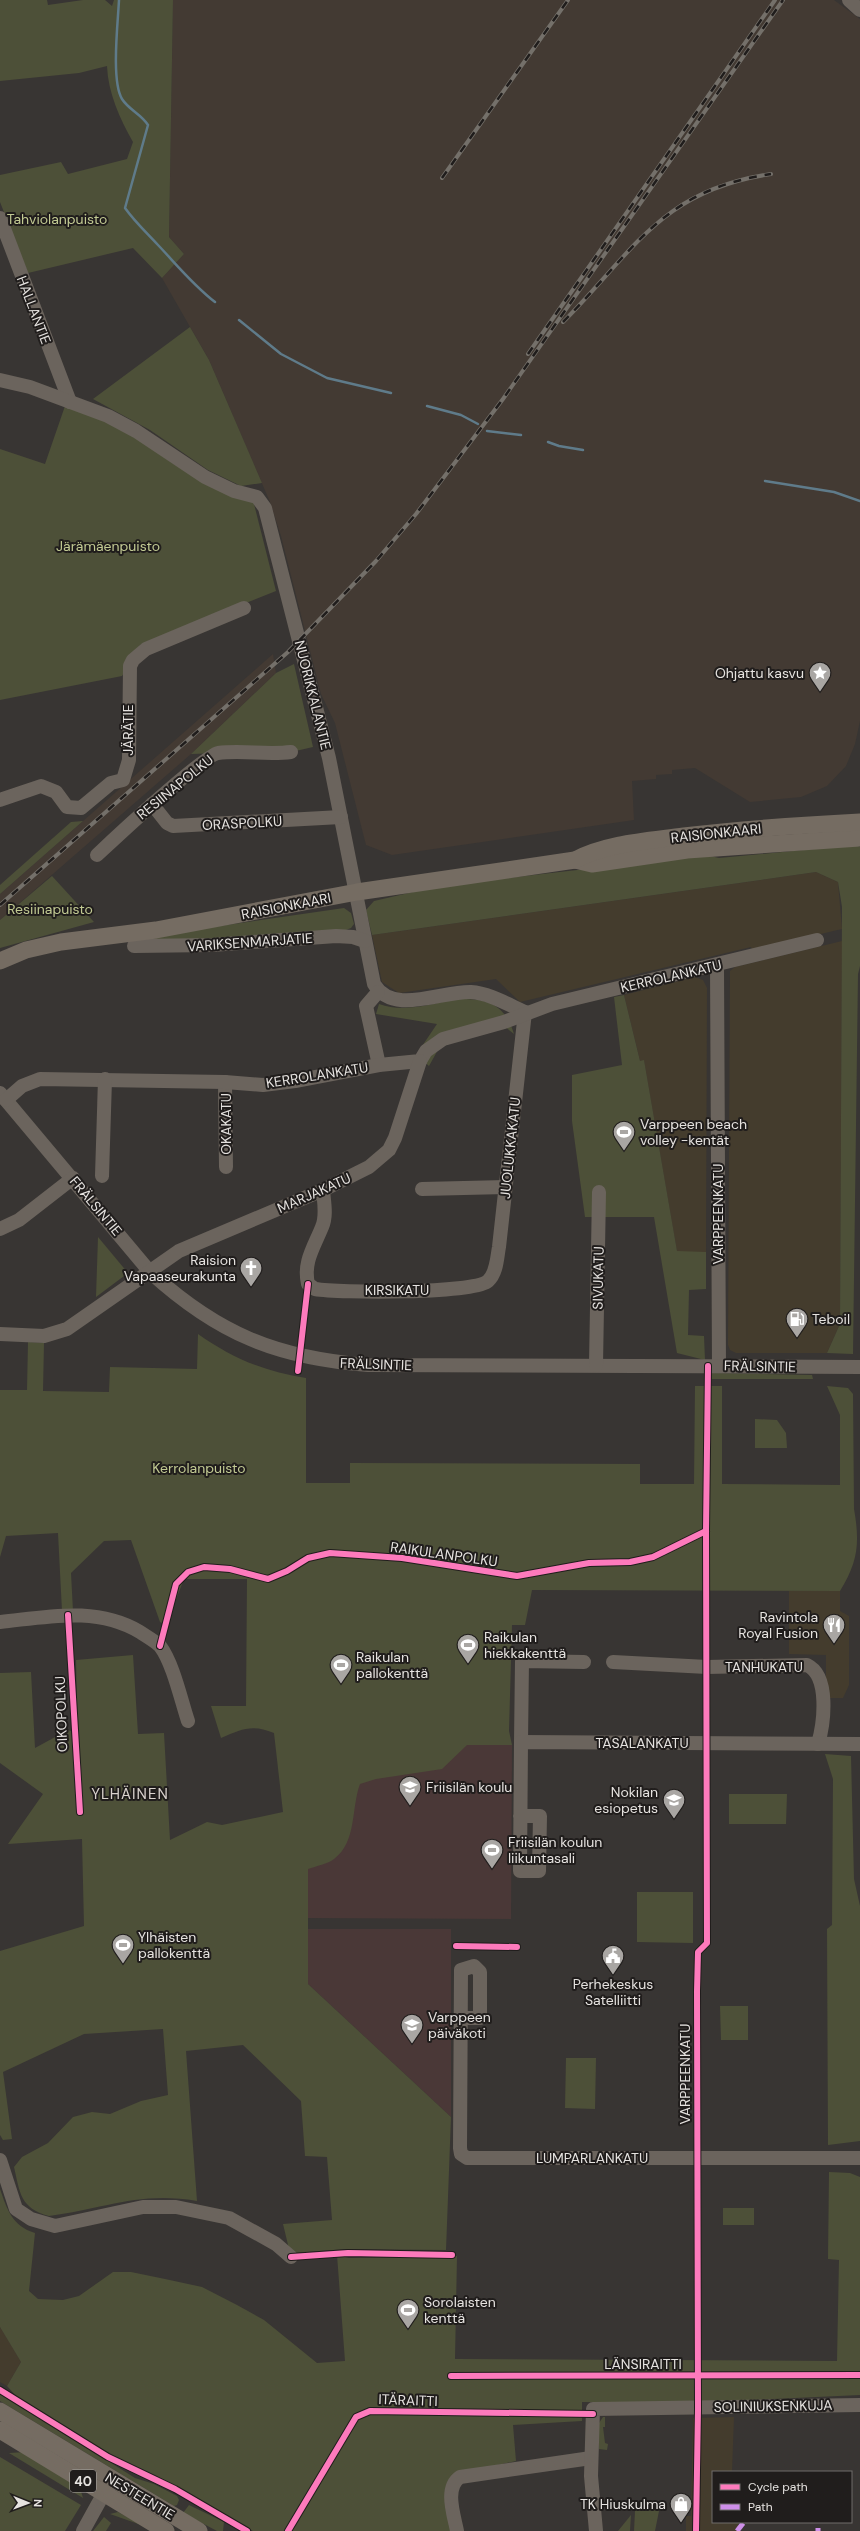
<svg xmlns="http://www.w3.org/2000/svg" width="860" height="2531" viewBox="0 0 860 2531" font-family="'DM Sans',sans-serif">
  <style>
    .commercial { fill: #443c2d }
    .built { fill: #433a33 }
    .education { fill: #4a3837 }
    .green { fill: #4d5038 }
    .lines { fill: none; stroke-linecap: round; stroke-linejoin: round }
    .stream { stroke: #5f7b8a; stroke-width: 2.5 }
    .minor { stroke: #6b645d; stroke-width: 14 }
    .major { stroke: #756c62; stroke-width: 17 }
    .rail-casing { stroke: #74706a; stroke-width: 4 }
    .rail { stroke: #201d1c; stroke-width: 2.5; stroke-dasharray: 8; stroke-linecap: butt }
    .quiet { stroke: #ce8fe9; stroke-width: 5; stroke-dasharray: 10 5; stroke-linecap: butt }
    .cycleway-casing { stroke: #201d1c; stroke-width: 8 }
    .cycleway { stroke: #fd7abc; stroke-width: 6 }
    .labels { text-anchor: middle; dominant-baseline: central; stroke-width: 4; stroke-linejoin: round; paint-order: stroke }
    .shield { fill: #201d1c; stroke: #aba8a5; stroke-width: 1 }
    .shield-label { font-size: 13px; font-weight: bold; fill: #e6e3e0 }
    .park-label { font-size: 14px; fill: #c2ca93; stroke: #201d1c }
    .street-label { font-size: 14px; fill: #e6e3e0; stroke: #201d1c }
    .poi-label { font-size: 14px; fill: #e6e3e0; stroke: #201d1c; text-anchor: start }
    .neighbourhood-label { font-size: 15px; letter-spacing: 1px; fill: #d9d2cd; stroke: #201d1c }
  </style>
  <rect width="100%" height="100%" fill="#383533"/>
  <!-- commercial -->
  <g class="commercial">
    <path d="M816,872L838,882L842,929L752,950L751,947L520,1002L496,979L399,993L382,982L372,935Z"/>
    <path d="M842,941L840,1324L827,1353H736L730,1350L728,1345L730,971L735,967Z"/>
    <path d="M695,977L703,980L707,988L706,1252H677L644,1061H640L624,995Z"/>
    <path d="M789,1591H840V1611L849,1616V1685L843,1698H826V1655L789,1654Z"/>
    <path d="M0,2327L21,2362L7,2386L0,2382Z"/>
    <path d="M734,2417L732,2472H713V2522L738,2523V2531H686V2516H691L693,2418Z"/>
  </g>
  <!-- built -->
  <g class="built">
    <path d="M173,0H834L860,19V721L855,744L846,766L827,786L801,797L750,802L695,768L672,770V774L656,775V779L632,781L634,820L392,855L366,845L335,723L321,694L281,536L270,502L209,360L162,278L184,254L169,237Z"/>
    <path d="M273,654L276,673L191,754L0,920V894Z"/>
  </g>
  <!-- education -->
  <g class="education">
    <path d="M308,1745H512L511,1919L308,1918Z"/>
    <path d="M308,1929H451V2117L308,1984Z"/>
  </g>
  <!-- green -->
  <g class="green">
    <path d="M0,0H47L48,5L83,0H105L112,6L114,0H173L169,237L184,254L162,278L133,248L28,273L0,202V175L61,162L68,174L127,159L133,142C120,119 108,93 107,66L79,73L0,81Z"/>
    <path d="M190,327L209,360L262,483L241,486L208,470L150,430L93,399Z"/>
    <path d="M65,406L104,420L134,436L172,463L229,493L253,500L276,591L140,645L122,676L0,700V449L45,464Z"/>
    <path d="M294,664L313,747L274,756L222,753L191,754L276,673Z"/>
    <path d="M83,821L0,894V885L71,822Z"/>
    <path d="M855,845L860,847V966L858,974L853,1354L827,1353L840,1324L842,907L838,882L816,872L372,935L366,910L374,901L439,886L706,855L719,858Z"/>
    <path d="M52,876L94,922L0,948V920Z"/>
    <path d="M344,908L351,913L354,924L351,928L341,932L173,942L117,941Z"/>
    <path d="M624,995L640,1061L644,1060L677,1251L706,1252V1289L689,1290L688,1335L704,1336L705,1360L677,1353L654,1217H585L572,1121V1075L622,1065L614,997Z"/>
    <path d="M456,999C486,998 505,1003 514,1034L504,1026L497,1025L439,1048L429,1066L416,1055L437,1024L376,1014L379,1004C404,1013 431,1004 456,999Z"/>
    <path d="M98,1237L128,1273L96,1297Z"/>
    <path d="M198,1334C232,1358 265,1372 306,1378V1483H350V1463L640,1464V1484H694L695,1386H722V1484L840,1485V1415L827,1386L848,1388L853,1394L854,1509C860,1543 858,1562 840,1591L532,1590L525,1625H512L509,1731L512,1745H467L442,1769L376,1779L360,1784C351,1808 357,1842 334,1859C328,1864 316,1866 308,1869V1984L451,2117L446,2250L346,2249L295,2253L289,2249L283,2224L332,2220L327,2157L305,2156L301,2101L243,2045L186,2051L197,2201C138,2191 105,2209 49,2216C20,2208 20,2193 14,2167L22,2157L48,2143L73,2117L92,2112L110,2114L141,2101L168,2095L163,2029L84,2034L3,2072L12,2139L3,2140L0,2135V1951L84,1926L82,1839L8,1844L43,1794L0,1763V1673L31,1672L35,1748L68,1730L71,1731L78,1763L76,1660L133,1655L138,1734L164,1733L170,1840L207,1822L222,1825L283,1812L274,1733C252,1724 242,1729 221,1738L211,1706H246L247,1579H184L166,1625L160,1622L131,1540L104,1541L71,1573L73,1611H62L58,1533L6,1536L0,1557V1390H27L28,1342L44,1343L43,1391L109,1392L110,1367L197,1369Z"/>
    <path d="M712,1373L812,1375L813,1379H712Z"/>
    <path d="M755,1419L777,1420L786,1433L787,1448H755Z"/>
    <path d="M825,1754L851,1756L854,1879L860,1906V2141L828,2145L827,1929L832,1925L833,1779Z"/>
    <path d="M729,1794H787L786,1824H729Z"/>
    <path d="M637,1892H693V1943L637,1942Z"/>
    <path d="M720,2006H748V2040H721Z"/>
    <path d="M566,2058H596L595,2109L565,2108Z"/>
    <path d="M829,2172L850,2173L860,2177V2395L688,2403L582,2402V2421L513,2425L516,2461L457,2474L453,2531H253L157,2476L107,2452L17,2397L7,2386L21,2362L0,2327V2189C7,2209 12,2226 35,2233L29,2291L38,2299L63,2300L79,2296L113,2272H131L165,2279L202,2287L237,2305L264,2320L317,2363L345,2361L337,2255L349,2258L457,2256L455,2359L837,2361L839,2260L828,2259Z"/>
    <rect x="723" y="2208" width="31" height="17"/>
    <path d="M0,2393L135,2478L154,2484L177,2496L179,2500L177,2505L174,2506L0,2401Z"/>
    <path d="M603,2417H605V2427H603L605,2443L608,2444L607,2450L599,2449V2423Z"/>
    <path d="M25,2452L80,2488L83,2498L9,2453Z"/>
    <path d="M0,2457L81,2505L65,2531H0Z"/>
    <path d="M189,2505L224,2522L223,2531H217L183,2513Z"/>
    <path d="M655,2507L659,2511L655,2531H634L635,2511L639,2508Z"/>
    <path d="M118,2512L144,2526L110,2514Z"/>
    <path d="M631,2515L630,2531H618Z"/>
    <path d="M104,2517L111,2523L106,2531H93Z"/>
  </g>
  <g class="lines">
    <!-- stream -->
    <g class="stream">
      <path d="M119,0C118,22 111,81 122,99C129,110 141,114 148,125L125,208C135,222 146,232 158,245C177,265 193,285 215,302"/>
      <path d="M239,320L281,354L327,378L391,393"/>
      <path d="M427,406L461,415L478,424"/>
      <path d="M487,431L521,435"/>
      <path d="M548,442L559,446L583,450"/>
      <path d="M765,481L834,492L860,501"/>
    </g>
    <!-- minor -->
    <g class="minor">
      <path d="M849,0L860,10"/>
      <path d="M0,218L70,402"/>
      <path d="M0,380L30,387L108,416L136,431L205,477L234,491L257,497L265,508L329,758L374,984C393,1016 441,991 471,992C489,993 509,1005 525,1012L499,1247C497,1257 497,1273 488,1281C474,1294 338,1293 315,1289L308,1284C303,1262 314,1247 322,1227C327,1216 324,1202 323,1190"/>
      <path d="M0,800L41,786L56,792L67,807L81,808L111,783L123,780L129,760L130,666L133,660L146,649L244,608"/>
      <path d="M152,804L167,823L173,826L341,817"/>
      <path d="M97,855C114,839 203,756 218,753C242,750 267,755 291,752"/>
      <path d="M134,946L212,945L336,936L353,937L365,941"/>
      <path d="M717,966L719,1366"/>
      <path d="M378,992L366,1006L379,1065"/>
      <path d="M225,1082L226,1167"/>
      <path d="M0,1093L150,1272C218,1334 277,1358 368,1365L860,1367"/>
      <path d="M6,1100L22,1086L40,1079L225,1082L263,1085L295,1081L379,1065L420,1061L426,1051L443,1039L504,1022L552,1004L817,940"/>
      <path d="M102,1176L105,1079"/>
      <path d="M422,1189L506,1187"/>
      <path d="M0,1229L19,1220L73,1178"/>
      <path d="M0,1334L44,1336L67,1329L179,1251L323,1190L369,1167L389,1150L395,1138L420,1061"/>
      <path d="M596,1365L599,1192"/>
      <path d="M0,1622C48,1617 96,1606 140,1632C146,1636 155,1641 160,1646C173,1663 181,1700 188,1721"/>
      <path d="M613,1662L707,1667L807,1665C830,1676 824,1723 818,1744"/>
      <path d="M521,1742L522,1661L584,1662"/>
      <path d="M520,1816H540L539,1871H520L521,1742L860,1744"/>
      <path d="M460,2018H480V1972L474,1966L461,1970L460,2148L461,2154L467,2158H860"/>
      <path d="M0,2160L16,2209L31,2219L55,2226L143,2207H176L229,2218L276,2244L291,2257"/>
      <path d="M83,2531L109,2484"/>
      <path d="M457,2531C454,2515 444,2488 460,2477L591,2458"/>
      <path d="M596,2531L591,2476L593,2409L860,2405"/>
    </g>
    <!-- major -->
    <g class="major">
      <path d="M575,860L592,864L687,850L860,838"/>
      <path d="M0,961L26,950L61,942L156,930L357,892L575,860C608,843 648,841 684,836C743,829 801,825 860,822"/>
      <path d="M0,2411L199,2531"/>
      <path d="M0,2430L166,2531"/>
    </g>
    <!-- rail casing -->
    <g class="rail-casing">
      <g id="rail">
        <path d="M442,178L568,0"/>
        <path d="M563,322C634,251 661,190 771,174"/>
        <path d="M528,354L775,0"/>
        <path d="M0,905L288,652L376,561L416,514L503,399L783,0"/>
      </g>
    </g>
    <!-- rail -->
    <use href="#rail" class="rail"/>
    <!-- quiet -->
    <g class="quiet">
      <path d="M818,2528V2531"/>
      <path d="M737,2531L744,2522"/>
    </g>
    <!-- cycleway casing -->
    <g class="cycleway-casing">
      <g id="cycleway">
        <path d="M298,1371L308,1284"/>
        <path d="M68,1615L80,1812"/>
        <path d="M160,1646L176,1584L188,1572L204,1567L230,1569L268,1579L287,1571L308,1558L330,1553L402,1558L517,1576L589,1563L630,1562L653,1557L706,1531"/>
        <path d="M456,1946L517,1947"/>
        <path d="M291,2257L348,2253L452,2255"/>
        <path d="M451,2376L860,2375"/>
        <path d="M0,2390L108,2457L175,2489L247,2531"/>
        <path d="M288,2531L356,2417L370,2411L593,2414"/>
        <path d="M696,2531L698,2409L697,1991L698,1952L707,1943L706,1531L708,1366"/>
      </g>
    </g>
    <!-- cycleway -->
    <use href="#cycleway" class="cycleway"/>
  </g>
  <!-- icons -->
  <defs>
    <g id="sight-pin" transform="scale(1.15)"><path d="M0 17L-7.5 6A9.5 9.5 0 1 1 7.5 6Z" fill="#a9a6a3" stroke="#201d1c"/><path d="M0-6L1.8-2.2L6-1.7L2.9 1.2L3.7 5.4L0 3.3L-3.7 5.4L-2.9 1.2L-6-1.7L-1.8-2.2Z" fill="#fff"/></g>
    <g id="stadium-pin" transform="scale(1.15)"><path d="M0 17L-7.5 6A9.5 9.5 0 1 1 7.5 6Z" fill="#a9a6a3" stroke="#201d1c"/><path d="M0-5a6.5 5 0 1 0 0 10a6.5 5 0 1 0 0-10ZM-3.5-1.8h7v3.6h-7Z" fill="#fff"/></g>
    <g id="church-pin" transform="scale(1.15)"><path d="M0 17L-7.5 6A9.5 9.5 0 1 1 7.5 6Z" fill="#a9a6a3" stroke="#201d1c"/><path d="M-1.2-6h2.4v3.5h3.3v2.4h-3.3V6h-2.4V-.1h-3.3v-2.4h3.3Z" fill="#fff"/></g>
    <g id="fuel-pin" transform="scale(1.15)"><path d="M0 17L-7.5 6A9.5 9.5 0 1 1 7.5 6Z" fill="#a9a6a3" stroke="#201d1c"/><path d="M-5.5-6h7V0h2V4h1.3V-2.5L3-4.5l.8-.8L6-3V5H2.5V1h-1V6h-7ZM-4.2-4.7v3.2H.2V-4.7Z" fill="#fff"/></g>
    <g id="restaurant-pin" transform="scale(1.15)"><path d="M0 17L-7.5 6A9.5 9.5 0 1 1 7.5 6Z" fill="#a9a6a3" stroke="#201d1c"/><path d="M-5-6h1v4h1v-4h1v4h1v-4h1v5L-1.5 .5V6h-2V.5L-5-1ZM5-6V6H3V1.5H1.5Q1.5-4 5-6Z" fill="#fff"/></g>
    <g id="school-pin" transform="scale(1.15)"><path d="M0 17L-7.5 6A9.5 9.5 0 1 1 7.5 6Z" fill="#a9a6a3" stroke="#201d1c"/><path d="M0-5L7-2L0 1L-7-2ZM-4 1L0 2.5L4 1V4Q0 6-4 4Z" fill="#fff"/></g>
    <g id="civic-pin" transform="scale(1.15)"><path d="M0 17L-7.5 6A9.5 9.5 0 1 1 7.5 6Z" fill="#a9a6a3" stroke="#201d1c"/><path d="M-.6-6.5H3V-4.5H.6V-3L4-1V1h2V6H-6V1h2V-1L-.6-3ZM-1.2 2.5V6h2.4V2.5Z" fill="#fff"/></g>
    <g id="shop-pin" transform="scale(1.15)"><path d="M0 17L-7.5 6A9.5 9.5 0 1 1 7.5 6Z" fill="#a9a6a3" stroke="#201d1c"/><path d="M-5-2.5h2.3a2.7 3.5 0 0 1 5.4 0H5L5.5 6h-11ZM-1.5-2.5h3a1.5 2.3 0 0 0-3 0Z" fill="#fff"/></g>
  </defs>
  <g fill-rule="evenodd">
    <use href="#sight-pin" x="820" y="673"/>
    <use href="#stadium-pin" x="624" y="1132"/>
    <use href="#church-pin" x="251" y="1268"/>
    <use href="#fuel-pin" x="797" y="1319"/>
    <use href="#restaurant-pin" x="834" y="1625"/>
    <use href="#stadium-pin" x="468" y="1645"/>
    <use href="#stadium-pin" x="341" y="1665"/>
    <use href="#school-pin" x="410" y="1787"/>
    <use href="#school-pin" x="674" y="1800"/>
    <use href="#stadium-pin" x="492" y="1850"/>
    <use href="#stadium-pin" x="123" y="1945"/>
    <use href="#civic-pin" x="613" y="1956"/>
    <use href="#school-pin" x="412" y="2025"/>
    <use href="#stadium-pin" x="408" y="2310"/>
    <use href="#shop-pin" x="681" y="2504"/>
  </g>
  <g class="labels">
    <!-- shield labels -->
    <rect class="shield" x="70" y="2470" width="26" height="22" rx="3"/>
    <g class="shield-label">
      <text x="83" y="2481">40</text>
    </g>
    <!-- park labels -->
    <g class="park-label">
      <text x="57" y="219">Tahviolanpuisto</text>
      <text x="108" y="546">Järämäenpuisto</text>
      <text x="50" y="909">Resiinapuisto</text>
      <text x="199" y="1468">Kerrolanpuisto</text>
    </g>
    <!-- street labels -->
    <g class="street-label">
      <text transform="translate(34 310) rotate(69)">HALLANTIE</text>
      <text transform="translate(313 695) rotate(76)">NUORIKKALANTIE</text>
      <text transform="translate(128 730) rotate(-90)">JÄRÄTIE</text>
      <text transform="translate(175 787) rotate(-39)">RESIINAPOLKU</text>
      <text transform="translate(242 823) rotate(-3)">ORASPOLKU</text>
      <text transform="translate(716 833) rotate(-6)">RAISIONKAARI</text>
      <text transform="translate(286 906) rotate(-11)">RAISIONKAARI</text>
      <text transform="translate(250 942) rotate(-4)">VARIKSENMARJATIE</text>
      <text transform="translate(671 976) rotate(-13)">KERROLANKATU</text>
      <text transform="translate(317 1075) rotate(-9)">KERROLANKATU</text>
      <text transform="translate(226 1124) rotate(-90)">OKAKATU</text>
      <text transform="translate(510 1148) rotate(-84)">JUOLUKKAKATU</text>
      <text transform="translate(314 1193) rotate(-24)">MARJAKATU</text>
      <text transform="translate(96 1206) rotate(50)">FRÄLSINTIE</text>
      <text transform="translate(718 1214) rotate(-90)">VARPPEENKATU</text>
      <text transform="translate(598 1278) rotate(-89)">SIVUKATU</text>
      <text x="397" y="1290">KIRSIKATU</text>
      <text transform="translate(376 1364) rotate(2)">FRÄLSINTIE</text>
      <text transform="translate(760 1366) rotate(1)">FRÄLSINTIE</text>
      <text transform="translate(444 1554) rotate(8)">RAIKULANPOLKU</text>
      <text x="764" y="1667">TANHUKATU</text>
      <text transform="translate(61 1714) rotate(-92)">OIKOPOLKU</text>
      <text x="642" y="1743">TASALANKATU</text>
      <text transform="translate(685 2074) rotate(-90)">VARPPEENKATU</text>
      <text x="592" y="2158">LUMPARLANKATU</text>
      <text x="643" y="2364">LÄNSIRAITTI</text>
      <text transform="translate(408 2400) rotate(2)">ITÄRAITTI</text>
      <text transform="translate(773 2406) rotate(-1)">SOLINIUKSENKUJA</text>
      <text transform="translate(140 2496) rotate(31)">NESTEENTIE</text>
    </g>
    <!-- poi labels -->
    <g class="poi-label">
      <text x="804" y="673" text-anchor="end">Ohjattu kasvu</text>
      <text x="640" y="1124">Varppeen beach<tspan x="640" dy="16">volley -kentät</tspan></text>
      <text x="236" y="1260" text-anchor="end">Raision<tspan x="236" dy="16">Vapaaseurakunta</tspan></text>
      <text x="812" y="1319">Teboil</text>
      <text x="818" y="1617" text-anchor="end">Ravintola<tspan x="818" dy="16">Royal Fusion</tspan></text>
      <text x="484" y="1637">Raikulan<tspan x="484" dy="16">hiekkakenttä</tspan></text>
      <text x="356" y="1657">Raikulan<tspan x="356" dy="16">pallokenttä</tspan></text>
      <text x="426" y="1787">Friisilän koulu</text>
      <text x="658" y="1792" text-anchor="end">Nokilan<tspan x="658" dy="16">esiopetus</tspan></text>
      <text x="508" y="1842">Friisilän koulun<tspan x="508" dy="16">liikuntasali</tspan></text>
      <text x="138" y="1937">Ylhäisten<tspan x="138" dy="16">pallokenttä</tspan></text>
      <text x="613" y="1984" text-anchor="middle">Perhekeskus<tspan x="613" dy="16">Satelliitti</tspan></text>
      <text x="428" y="2017">Varppeen<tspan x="428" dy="16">päiväkoti</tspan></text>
      <text x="424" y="2302">Sorolaisten<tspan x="424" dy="16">kenttä</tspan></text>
      <text x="666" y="2504" text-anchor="end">TK Hiuskulma</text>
    </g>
    <!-- neighbourhood labels -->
    <g class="neighbourhood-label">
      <text x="130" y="1794">YLHÄINEN</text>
    </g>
  </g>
  <!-- legend -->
  <rect x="712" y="2471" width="140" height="52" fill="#201d1c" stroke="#6f6c6a"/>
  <rect x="720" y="2484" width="20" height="6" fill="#fd7abc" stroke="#6f6c6a"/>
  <text x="748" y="2491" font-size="12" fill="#e6e3e0">Cycle path</text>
  <rect x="720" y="2504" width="20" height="6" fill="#ce8fe9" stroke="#6f6c6a"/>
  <text x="748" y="2511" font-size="12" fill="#e6e3e0">Path</text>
  <!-- north arrow -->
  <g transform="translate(28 2503) rotate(91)" stroke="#201d1c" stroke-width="3" paint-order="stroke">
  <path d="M0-3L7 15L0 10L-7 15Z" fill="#e6e3e0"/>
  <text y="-6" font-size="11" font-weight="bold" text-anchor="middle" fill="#e6e3e0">N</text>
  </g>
</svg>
